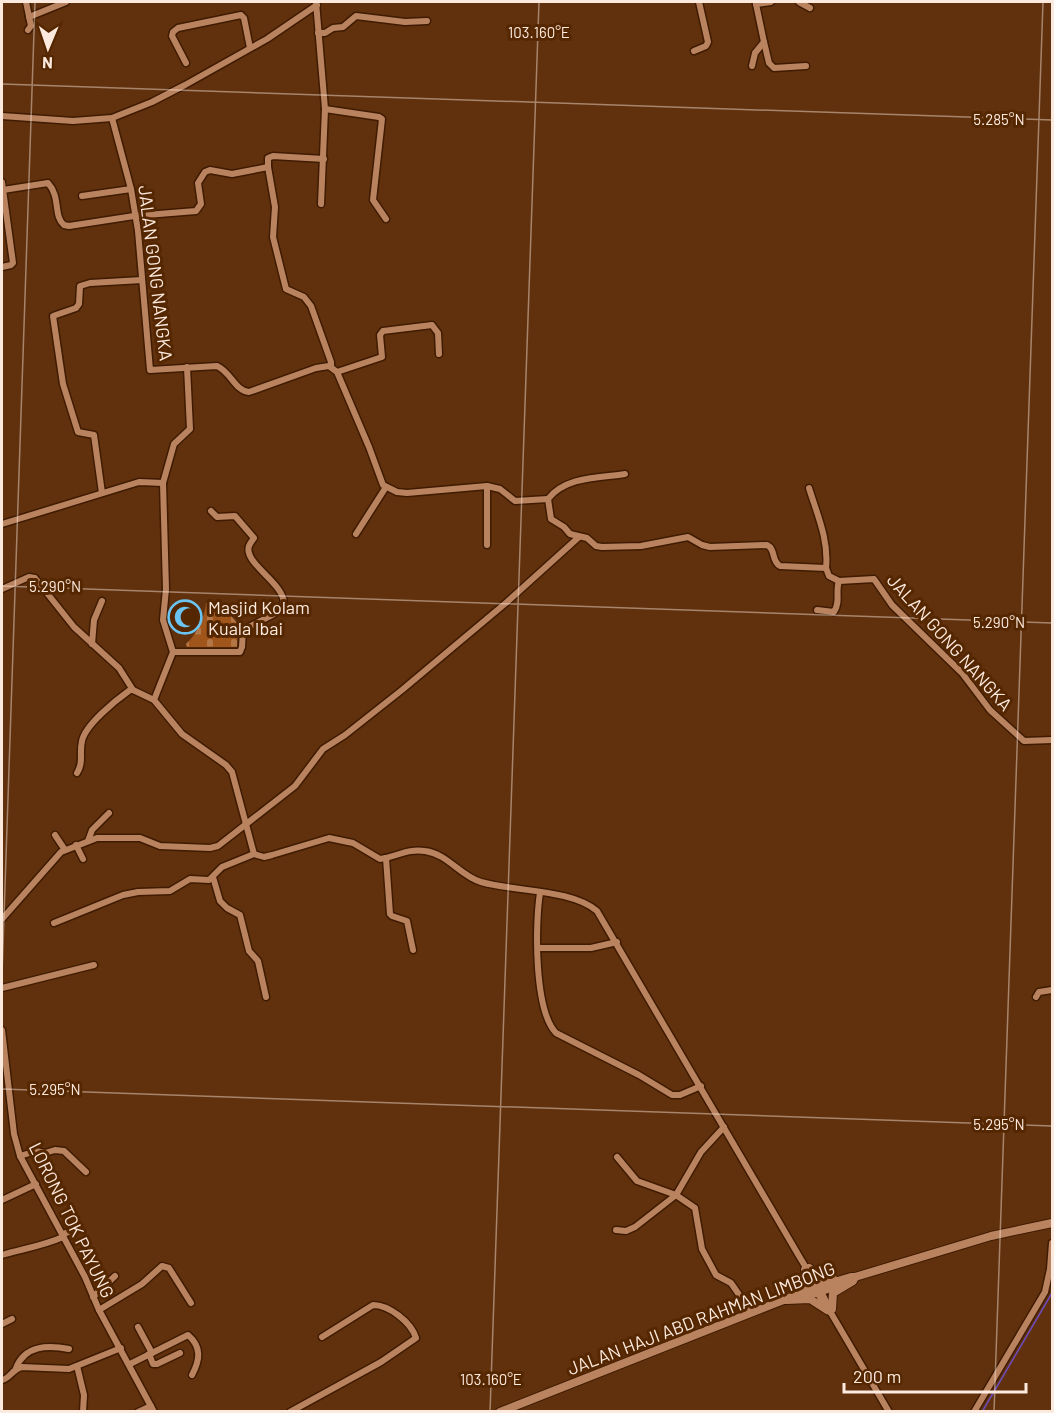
<svg xmlns="http://www.w3.org/2000/svg" width="1054" height="1413" viewBox="0 0 1054 1413" font-family="Barlow,sans-serif">
  <style>
    .cemetery { fill: url(#cemetery-stones) }
    .lines { fill: none; stroke-linecap: round; stroke-linejoin: round }
    .stream { stroke: #6c4bba; stroke-width: 1.5 }
    .minor-casing { stroke: #3f1b01; stroke-width: 9 }
    .tertiary-casing { stroke: #3f1b01; stroke-width: 10 }
    .minor { stroke: #ba8360; stroke-width: 6 }
    .tertiary { stroke: #ba8360; stroke-width: 8 }
    .ticks { fill: none; stroke: #fdeadf; stroke-width: 1.5; stroke-opacity: 0.45 }
    .labels { text-anchor: middle; dominant-baseline: central; stroke-width: 6; stroke-linejoin: round; paint-order: stroke }
    .street-label { font-size: 18px; fill: #fdeadf; stroke: #552700 }
    .poi-label { font-size: 18px; fill: #fdeadf; stroke: #552700; text-anchor: start }
    .ticks-label { font-size: 15px; text-anchor: middle; fill: #fdeadf; stroke: #552700; stroke-width: 6; stroke-linejoin: round; paint-order: stroke }
  </style>
  <defs>
    <pattern id="cemetery-stones" width="16" height="16" patternUnits="userSpaceOnUse" patternTransform="scale(1.5)"><rect width="16" height="16" fill="#a0551b"/><path d="M2 7V4a2 2 0 0 1 4 0v3zM10 15v-3a2 2 0 0 1 4 0v3z" fill="#b37647"/></pattern>
  </defs>
  <rect width="100%" height="100%" fill="#61310d"/>
  <!-- cemetery -->
  <path class="cemetery" d="M206,603H220L238,624L237,647H187L186,644C197,634 205,617 206,603Z"/>
  <g class="lines">
    <!-- stream -->
    <path class="stream" d="M982,1412L1052,1293"/>
    <!-- minor casing -->
    <g class="minor-casing">
      <g id="minor">
        <path d="M26,2L31,26L28,30"/>
        <path d="M316,2L325,109L321,204"/>
        <path d="M756,2V4L771,2"/>
        <path d="M799,2L810,8"/>
        <path d="M29,17L66,2"/>
        <path d="M318,33H325L333,28L343,27L356,16L405,22L427,21"/>
        <path d="M764,42L769,63L774,68L806,66"/>
        <path d="M694,51L706,46L708,42L699,2"/>
        <path d="M186,63L172,36L173,32L178,28L241,15L244,18L250,48"/>
        <path d="M752,66L755,53L764,42L756,4"/>
        <path d="M325,109L379,117L382,119L373,200L386,219"/>
        <path d="M2,116L73,121L112,118L152,102L185,85L267,39L317,5"/>
        <path d="M112,118L131,189L138,231L150,370L217,366C231,372 235,391 249,392L316,368L329,366L337,372L369,447L383,485L397,492L407,493L487,486L500,489L515,501L548,499"/>
        <path d="M324,159L273,156L268,158V167L275,207L273,237L286,289L304,297L311,306L331,362V367"/>
        <path d="M2,182L13,263L11,265L2,267"/>
        <path d="M3,190L48,183C61,197 53,216 64,225L69,226L134,216L196,211L201,204L198,183L205,172L210,170L232,174L268,167"/>
        <path d="M82,196L131,189"/>
        <path d="M337,372L382,357L380,335L383,331L432,325L438,333L439,354"/>
        <path d="M625,474C600,478 566,476 548,499L551,519L564,527L570,534L587,538L596,546L602,547L641,546L688,537L702,545L710,547L767,545C776,549 771,561 780,566L826,568L829,576L839,581L874,579L892,605L962,673L990,710L1024,741L1052,740"/>
        <path d="M163,483L166,589L163,620L173,652L154,700L182,734L226,765L232,772L254,854L264,857L272,855L329,838L353,843L380,859C396,857 408,848 425,851C448,854 460,876 481,882C516,892 571,889 597,911L799,1256L805,1266V1270L827,1310L831,1313L889,1412"/>
        <path d="M487,486V545"/>
        <path d="M809,488C817,514 829,540 826,568"/>
        <path d="M102,493L94,435L78,432L63,384L53,316L76,308L79,304L80,286L90,283L142,280"/>
        <path d="M2,524L139,482L163,483L174,444L190,429L187,367"/>
        <path d="M356,534L386,487"/>
        <path d="M2,589L29,577L35,578L74,627L119,668L133,690"/>
        <path d="M817,610L834,612C841,601 835,592 839,581"/>
        <path d="M92,644L94,620L102,601"/>
        <path d="M173,652H240L242,647L243,630L274,614L284,603C283,582 243,563 249,546C250,543 252,541 254,538L235,516L217,517L211,511"/>
        <path d="M77,773C84,762 79,753 82,741C85,725 116,700 130,690H133L154,700"/>
        <path d="M55,835L65,850"/>
        <path d="M88,841L92,830L109,813"/>
        <path d="M76,845L83,859"/>
        <path d="M386,858L390,914L392,916L407,921L413,950"/>
        <path d="M213,877L220,901L227,908L240,915L249,951L258,961L266,997"/>
        <path d="M540,893C535,924 534,1010 556,1033L639,1075L672,1095H680L701,1086"/>
        <path d="M2,919L61,852L97,838H140L160,846L210,848L218,846L295,786L323,749L345,735L402,690L507,602L579,537"/>
        <path d="M54,923L123,895L138,892L170,891L190,879L209,880L222,867L254,854"/>
        <path d="M538,948H591L617,942"/>
        <path d="M2,988L94,965"/>
        <path d="M1036,997L1039,992L1052,990"/>
        <path d="M2,1030L14,1134L20,1156L85,1277L99,1310L154,1412"/>
        <path d="M20,1156L36,1151L45,1153L55,1150L64,1151L86,1172"/>
        <path d="M617,1157L637,1181L676,1195L695,1208L702,1249L716,1275L731,1283L751,1312"/>
        <path d="M2,1200L36,1184"/>
        <path d="M616,1230L626,1231L635,1227L676,1195L701,1152L724,1127"/>
        <path d="M62,1235L78,1227"/>
        <path d="M2,1255C22,1249 43,1246 63,1237"/>
        <path d="M810,1270L831,1311"/>
        <path d="M93,1297L115,1276"/>
        <path d="M99,1310L142,1284L162,1266L169,1268L191,1303"/>
        <path d="M2,1324L12,1319"/>
        <path d="M138,1327L152,1353"/>
        <path d="M149,1354L153,1364H157L180,1353"/>
        <path d="M130,1364L188,1335C202,1347 200,1360 192,1375"/>
        <path d="M77,1366L84,1395L83,1412"/>
        <path d="M16,1368C25,1345 48,1345 69,1349"/>
        <path d="M2,1380C11,1378 12,1369 22,1367L69,1369L121,1348"/>
        <path d="M138,1412L151,1406"/>
        <path d="M290,1412L381,1362L416,1338C411,1322 389,1305 373,1305L322,1337"/>
        <path d="M974,1412L1045,1292L1050,1269L1052,1243"/>
      </g>
    </g>
    <!-- tertiary casing -->
    <g class="tertiary-casing">
      <g id="tertiary">
        <path d="M809,1268L822,1278L833,1279"/>
        <path d="M796,1292L806,1283L805,1270"/>
        <path d="M806,1296L837,1286"/>
        <path d="M786,1300L810,1299L827,1310"/>
        <path d="M832,1309L833,1293L853,1281L855,1277"/>
        <path d="M500,1412L814,1288L851,1277H855L991,1236L1052,1223"/>
      </g>
    </g>
    <!-- minor -->
    <use href="#minor" class="minor"/>
    <!-- tertiary -->
    <use href="#tertiary" class="tertiary"/>
  </g>
  <!-- ticks -->
  <path class="ticks" d="M2,84L1052,120M2,586L1052,623M2,975L35,2M2,1089L1052,1126M490,1412L539,2M994,1412L1043,2"/>
  <!-- icons -->
  <defs>
    <g id="mosque-ring" transform="scale(1.725)"><circle r="9.5" fill="#552700" stroke="#6ac3f1" stroke-width="1.5"/><path d="M3.5-4.9A6 6 0 1 0 3.5 4.9A5 5 0 1 1 3.5-4.9Z" fill="#6ac3f1"/></g>
  </defs>
  <g fill-rule="evenodd">
    <use href="#mosque-ring" x="185" y="617"/>
  </g>
  <g class="labels">
    <!-- street labels -->
    <g class="street-label">
      <text transform="translate(156 273) rotate(83)">JALAN GONG NANGKA</text>
      <text transform="translate(950 642) rotate(48)">JALAN GONG NANGKA</text>
      <text transform="translate(72 1220) rotate(64)">LORONG TOK PAYUNG</text>
      <text transform="translate(701 1318) rotate(-21)">JALAN HAJI ABD RAHMAN LIMBONG</text>
    </g>
    <!-- poi labels -->
    <g class="poi-label">
      <text x="208" y="607">Masjid Kolam<tspan x="208" dy="21">Kuala Ibai</tspan></text>
    </g>
  </g>
  <g class="ticks-label">
    <text x="539" y="38">103.160°E</text>
    <text x="999" y="125">5.285°N</text>
    <text x="55" y="592">5.290°N</text>
    <text x="999" y="628">5.290°N</text>
    <text x="55" y="1095">5.295°N</text>
    <text x="999" y="1130">5.295°N</text>
    <text x="491" y="1385">103.160°E</text>
  </g>
  <!-- border -->
  <rect width="1054" height="1413" fill="none" stroke="#fdeadf" stroke-width="6"/>
  <!-- north arrow -->
  <g transform="translate(48 48) rotate(182)" stroke="#552700" stroke-width="4.5" paint-order="stroke">
  <path d="M0-4.5L10 22L0 15L-10 22Z" fill="#fdeadf"/>
  <text y="-9" font-size="16" font-weight="bold" text-anchor="middle" fill="#fdeadf">N</text>
  </g>
  <!-- scale -->
  <path d="M844 1383v9h182v-9" fill="none" stroke="#fdeadf" stroke-width="3"/>
  <text x="853" y="1383" font-size="18" fill="#fdeadf" stroke="#552700" stroke-width="4.5" paint-order="stroke">200 m</text>
</svg>
